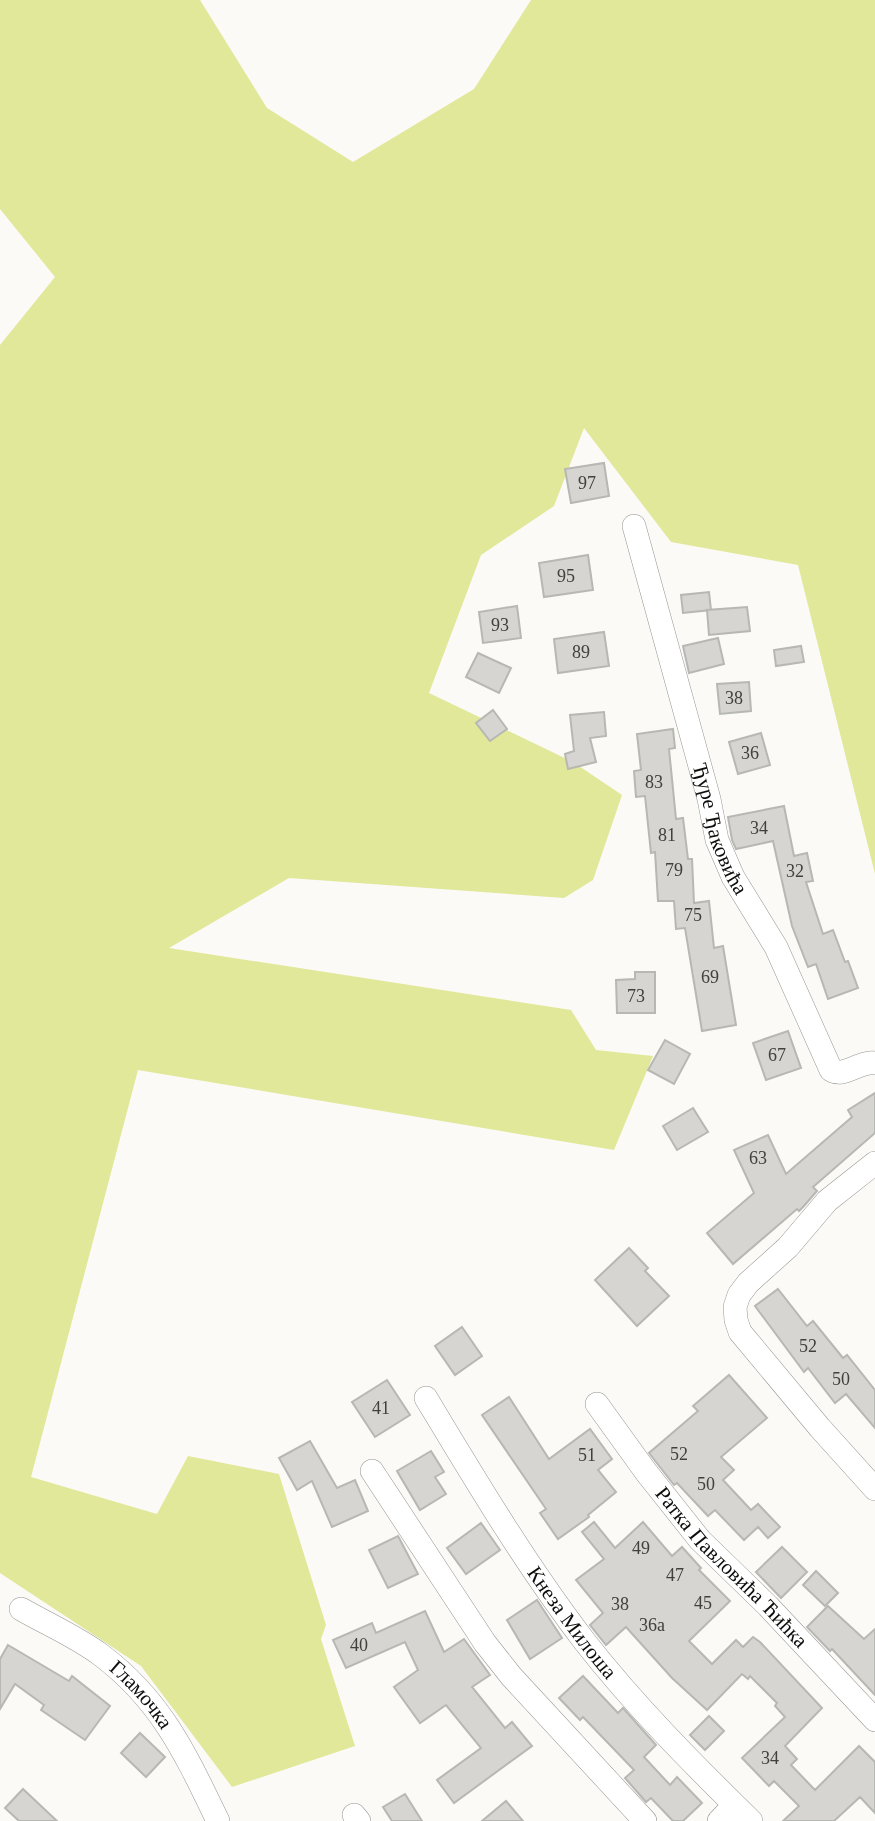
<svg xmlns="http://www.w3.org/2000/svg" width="875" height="1821" viewBox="0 0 875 1821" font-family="'Times New Roman',serif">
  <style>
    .green { fill: #e1e899 }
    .building { fill: #d6d5d1; stroke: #b7b7b3; stroke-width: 2 }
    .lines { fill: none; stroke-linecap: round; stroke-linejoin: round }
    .street-casing { stroke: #979693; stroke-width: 24 }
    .street { stroke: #fff; stroke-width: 23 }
    .labels { text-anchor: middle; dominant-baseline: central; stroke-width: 6; stroke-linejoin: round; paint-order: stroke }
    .number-label { font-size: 18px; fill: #40403e }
    .street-label { font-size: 21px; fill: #0e0e0d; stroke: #fff }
  </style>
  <rect width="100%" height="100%" fill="#fbfaf6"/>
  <!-- green -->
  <path class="green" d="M0,0H200L267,108L353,162L474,89L531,0H875V874L798,565L671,542L584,428L554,506L481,555L429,693L573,762L622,795L593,880L564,898L289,878L169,948L571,1010L596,1050L653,1056L614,1150L138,1070L31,1477L157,1514L188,1456L279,1474L326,1625L321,1639L355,1746L232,1787L141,1666L0,1573V345L55,277L0,209Z"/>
  <!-- building -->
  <g class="building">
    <path d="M604,463L609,496L571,503L565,469Z"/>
    <path d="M588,555L593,590L544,597L539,563Z"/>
    <path d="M709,592L711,610L683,613L681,595Z"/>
    <path d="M517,606L521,638L483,643L479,612Z"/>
    <path d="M747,607L750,631L709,635L707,610Z"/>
    <path d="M604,632L609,666L558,673L554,639Z"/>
    <path d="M718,638L724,664L689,673L683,646Z"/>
    <path d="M801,646L804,662L776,666L774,650Z"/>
    <path d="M478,653L511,668L499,693L466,677Z"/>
    <path d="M749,682L751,711L720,714L717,684Z"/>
    <path d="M493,710L507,729L490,741L476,723Z"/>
    <path d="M604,712L606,736L590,738L596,762L568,769L565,754L574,751L570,715Z"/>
    <path d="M673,729L675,748L669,749L676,819L683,818L688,859H692L694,903L709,901L714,948L723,946L736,1025L702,1031L685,928L676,929L674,901H658L655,852L651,853L645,796L636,797L634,771L641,770L637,734Z"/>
    <path d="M761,733L770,765L738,774L729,742Z"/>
    <path d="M784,806L794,856L807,853L813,881L806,882L823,934L833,930L845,962L848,961L858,988L828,999L816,964L808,967L792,926L773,841L736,849L732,840L728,817Z"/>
    <path d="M635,972H655V1013H617L616,980L635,979Z"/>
    <path d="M788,1031L801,1068L766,1080L753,1043Z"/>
    <path d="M665,1040L690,1054L674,1084L648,1070Z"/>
    <path d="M875,1093V1133L813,1187L817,1191L803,1207L799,1211L797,1209L733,1264L707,1233L754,1193L734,1150L768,1135L786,1174L852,1117L848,1110Z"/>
    <path d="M693,1108L708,1132L677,1150L663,1126Z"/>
    <path d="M629,1248L648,1268L645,1271L669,1296L637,1326L595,1280Z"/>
    <path d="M778,1289L807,1326L813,1321L843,1358L847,1355L875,1390V1428L846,1394L835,1403L808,1368L804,1372L755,1306Z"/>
    <path d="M462,1327L482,1356L455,1375L435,1346Z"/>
    <path d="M729,1375L767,1418L721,1457L734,1470L723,1480L751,1510L758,1504L780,1527L768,1538L758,1527L744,1540L715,1510L708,1516L677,1483L674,1485L649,1453L698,1411L693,1406Z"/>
    <path d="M387,1380L410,1415L375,1437L352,1402Z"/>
    <path d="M509,1397L549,1459L590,1429L612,1459L598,1470L616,1492L588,1515L589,1517L558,1539L540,1513L546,1509L482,1415Z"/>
    <path d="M310,1441L337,1488L355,1480L368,1511L332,1527L312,1481L297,1490L279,1458Z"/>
    <path d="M431,1451L444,1472L435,1477L446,1494L420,1510L397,1471Z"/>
    <path d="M594,1522L615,1548L643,1522L672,1556L682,1547L701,1568L699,1570L730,1601L689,1641L712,1664L736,1640L743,1647L753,1637L760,1642L822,1708L785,1746L797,1759L791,1765L815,1790L859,1746L875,1762V1813L860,1797L834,1821H783L799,1806L774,1781L769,1786L742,1758L785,1717L775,1706L777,1703L750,1676L748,1679L742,1674L707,1710L672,1678L626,1627L606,1645L590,1625L603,1613L576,1580L604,1559L582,1532Z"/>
    <path d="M481,1523L500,1550L466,1574L447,1548Z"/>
    <path d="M398,1536L418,1574L388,1588L369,1550Z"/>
    <path d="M782,1547L807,1572L781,1598L756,1572Z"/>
    <path d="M816,1571L838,1593L825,1606L803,1585Z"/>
    <path d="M537,1600L562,1638L530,1659L507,1620Z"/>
    <path d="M828,1606L864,1639L875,1629V1695L832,1649L830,1651L807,1627Z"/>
    <path d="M425,1611L444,1652L464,1639L490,1675L472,1687L505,1728L512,1722L532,1746L454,1803L437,1780L481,1748L446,1705L420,1723L394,1687L418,1670L405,1642L346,1668L333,1640L372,1623L376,1633Z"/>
    <path d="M8,1645L69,1681L72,1676L110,1706L85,1740L41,1710L44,1705L15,1684L0,1709V1659Z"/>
    <path d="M583,1676L618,1713L623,1708L656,1745L644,1757L670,1785L677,1777L702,1803L683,1821H673L651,1798L646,1802L625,1778L634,1770L583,1717L580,1720L559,1698Z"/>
    <path d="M709,1716L724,1731L705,1750L690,1735Z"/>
    <path d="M140,1733L165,1757L146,1777L121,1753Z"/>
    <path d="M23,1789L57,1821H19L5,1808Z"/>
    <path d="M405,1794L422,1821H392L383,1807Z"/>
    <path d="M506,1801L523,1821H482Z"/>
  </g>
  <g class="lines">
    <!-- street casing -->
    <g class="street-casing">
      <g id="street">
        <path id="s1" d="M634,526L709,799L717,840L733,877L776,947L831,1070C844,1078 859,1061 875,1063"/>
        <path d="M875,1163L827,1201L788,1247L748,1283L739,1295L735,1307L736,1320L740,1332L820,1428L875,1489"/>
        <path id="s2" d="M426,1398C476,1481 526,1565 585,1642C635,1706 693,1764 751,1821"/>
        <path id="s3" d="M597,1404L646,1472L700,1540L768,1606L875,1720"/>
        <path d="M372,1471L485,1643L511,1676L645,1821"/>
        <path id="s4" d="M21,1609C47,1624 77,1637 101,1655C162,1701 186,1755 218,1821"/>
        <path d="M354,1815L359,1821"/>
        <path d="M719,1821L734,1805"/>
      </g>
    </g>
    <!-- street -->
    <use href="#street" class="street"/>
  </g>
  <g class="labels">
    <!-- number labels -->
    <g class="number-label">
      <text x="587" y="483">97</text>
      <text x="566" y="576">95</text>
      <text x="500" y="625">93</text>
      <text x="581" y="652">89</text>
      <text x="734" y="698">38</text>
      <text x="750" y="753">36</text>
      <text x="654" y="782">83</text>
      <text x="759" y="828">34</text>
      <text x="667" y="835">81</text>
      <text x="674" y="870">79</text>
      <text x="795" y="871">32</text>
      <text x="693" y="915">75</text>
      <text x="710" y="977">69</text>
      <text x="636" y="996">73</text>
      <text x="777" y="1055">67</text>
      <text x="758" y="1158">63</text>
      <text x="808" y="1346">52</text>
      <text x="841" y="1379">50</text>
      <text x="381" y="1408">41</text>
      <text x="679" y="1454">52</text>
      <text x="587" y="1455">51</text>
      <text x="706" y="1484">50</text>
      <text x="641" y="1548">49</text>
      <text x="675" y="1575">47</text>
      <text x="703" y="1603">45</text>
      <text x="620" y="1604">38</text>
      <text x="652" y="1625">36a</text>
      <text x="359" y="1645">40</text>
      <text x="770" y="1758">34</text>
    </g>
    <!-- street labels -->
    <g class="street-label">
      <text stroke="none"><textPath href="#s1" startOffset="315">Ђуре Ђаковића</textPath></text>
      <text stroke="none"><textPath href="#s3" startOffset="212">Ратка Павловића Ћићка</textPath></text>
      <text stroke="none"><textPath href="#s2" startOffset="268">Кнеза Милоша</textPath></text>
      <text stroke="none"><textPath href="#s4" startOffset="149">Гламочка</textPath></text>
    </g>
  </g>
</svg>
